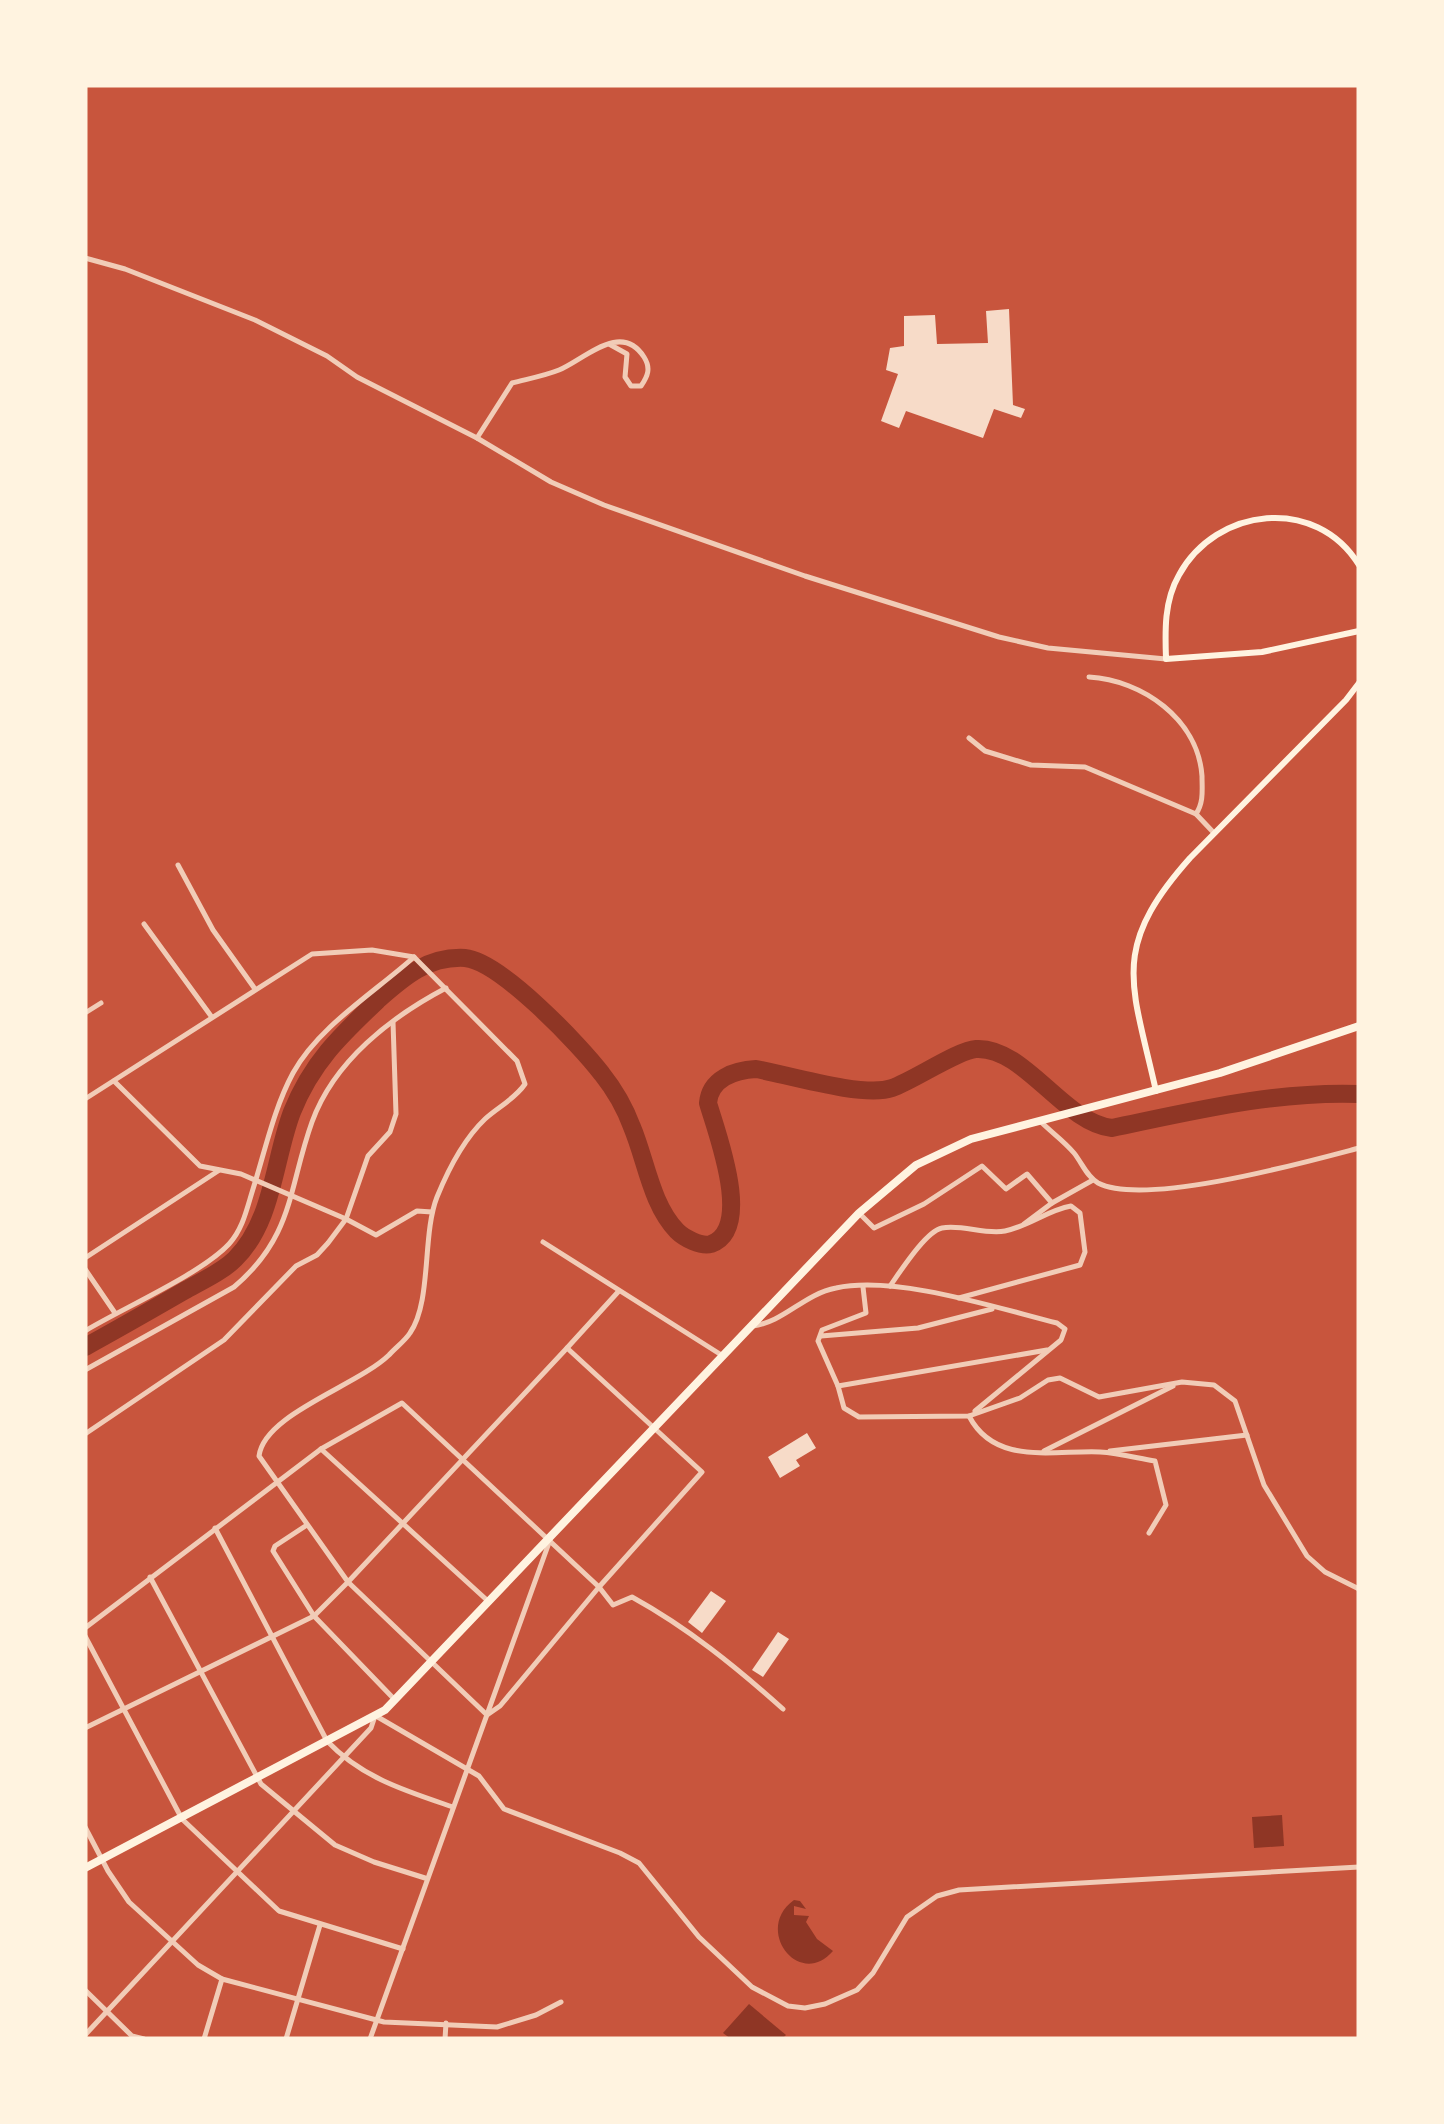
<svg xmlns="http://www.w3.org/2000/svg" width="1444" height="2124" viewBox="0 0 1444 2124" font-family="Barlow,sans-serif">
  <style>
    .water { fill: #8f3625 }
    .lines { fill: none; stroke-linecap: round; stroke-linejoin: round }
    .river { stroke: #8f3625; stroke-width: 18 }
    .building { fill: #f7dbc8 }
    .minor { stroke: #f1ccb7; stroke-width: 5 }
    .tertiary { stroke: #f1ccb7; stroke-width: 5 }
    .secondary { stroke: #fff3e0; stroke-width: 6 }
    .primary { stroke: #fff3e0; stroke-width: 8 }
  </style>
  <rect width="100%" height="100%" fill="#c8553d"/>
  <!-- water -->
  <g class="water">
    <path d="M1282,1815L1284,1846L1254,1848L1252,1817Z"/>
    <path d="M794,1900L800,1901L806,1909L794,1906V1915L809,1916L806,1922L817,1939L833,1951C799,1990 753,1929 794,1900Z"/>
    <path d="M749,2004L786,2035L782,2039H731L723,2033Z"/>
  </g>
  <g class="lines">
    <!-- river -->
    <path class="river" d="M85,1347C118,1329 151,1310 184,1291C200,1282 222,1272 235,1259C273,1222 274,1159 292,1112C312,1062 341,1035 379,999C404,977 428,956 465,958C500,961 580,1045 602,1074C614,1089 625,1108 632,1127C646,1160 651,1204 677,1231C684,1238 701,1247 711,1244C754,1229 716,1131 708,1103C710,1079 734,1070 756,1069C788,1075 864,1098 892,1088C913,1081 958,1050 976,1049C1024,1046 1064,1123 1112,1128C1194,1111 1275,1091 1359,1094"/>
  </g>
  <!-- building -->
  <g class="building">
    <path d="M1009,309L1013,405L1025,409L1021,418L994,409L983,438L906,411L899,428L881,421L898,374L886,370L890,348L904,346V316L935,315L937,344L988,343L986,311Z"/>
    <path d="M807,1433L816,1448L796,1460L800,1466L780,1478L768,1457Z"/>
    <path d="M711,1591L726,1601L702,1633L688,1622Z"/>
    <path d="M778,1632L789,1639L763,1677L752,1670Z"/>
  </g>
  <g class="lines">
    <!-- minor -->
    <g class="minor">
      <path d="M477,438L512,383C527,379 544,376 559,370C585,359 621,321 644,357C651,368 648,376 641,386H631L625,377L627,354L609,344"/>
      <path d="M1089,677C1142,680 1198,719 1202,776C1202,790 1204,802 1196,814"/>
      <path d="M969,738L985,751L1031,765L1085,767L1196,814L1214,833"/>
      <path d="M178,865L213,930L255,989"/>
      <path d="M144,924L211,1016"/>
      <path d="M85,1013L101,1003"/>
      <path d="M114,1081L200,1166L241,1174L346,1219L376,1235L417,1211L432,1212"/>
      <path d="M85,1099L312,954L372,950L414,957L517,1061L525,1084C515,1099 498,1107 485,1119C463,1140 448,1170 437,1197C422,1235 432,1301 410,1333C405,1341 395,1348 389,1355C357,1386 264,1414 259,1456L348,1582L487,1715L500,1706L599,1587L702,1472L567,1348L348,1582L314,1616L85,1728"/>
      <path d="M1040,1121C1051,1132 1064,1141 1074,1153C1082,1163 1087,1177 1098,1183C1145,1207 1306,1162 1359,1148"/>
      <path d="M859,1213L874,1228L924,1204L982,1166L1006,1189L1027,1174L1052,1203"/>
      <path d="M1024,1224L1052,1203L1093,1180"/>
      <path d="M543,1242L723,1356"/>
      <path d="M85,1258L218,1171"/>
      <path d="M85,1269L115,1313"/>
      <path d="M890,1286C900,1272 926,1231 942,1228C962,1224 985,1235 1005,1231C1029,1226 1048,1210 1071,1206L1080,1213L1085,1252L1080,1265L959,1298"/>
      <path d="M863,1287L866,1313L822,1330L818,1341L838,1386L844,1408L859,1417L969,1416L1020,1398L1048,1380L1060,1378L1099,1397L1182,1382L1214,1385L1235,1401L1264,1485L1307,1556L1325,1572L1359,1589"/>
      <path d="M753,1326C784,1322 804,1294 836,1288C896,1275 997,1308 1057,1323L1065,1329L1061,1340L975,1411"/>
      <path d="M85,1331C123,1308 201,1274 229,1244C243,1229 247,1208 253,1189C265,1151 274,1108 293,1073C319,1026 375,992 414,957"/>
      <path d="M821,1336L918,1328L992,1309"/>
      <path d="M567,1348L618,1292"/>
      <path d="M85,1370L234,1287C294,1236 288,1189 312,1122C334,1061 391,1017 446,988"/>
      <path d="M838,1386L1047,1350"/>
      <path d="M969,1416C995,1466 1053,1450 1100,1452C1118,1453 1137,1458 1155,1461L1166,1505L1149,1533"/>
      <path d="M85,1434L224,1340L296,1266L317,1255L328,1243L346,1219L368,1156L390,1132L396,1114L393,1022"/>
      <path d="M321,1449L489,1602"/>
      <path d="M1044,1451L1173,1386"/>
      <path d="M1110,1451L1247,1435"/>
      <path d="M307,1525L275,1546L273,1551L314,1616L395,1700"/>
      <path d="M215,1528L327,1741C362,1778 406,1791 453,1807"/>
      <path d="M150,1577L261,1784L335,1845L374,1862L425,1878"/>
      <path d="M85,1628L321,1449L402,1403L599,1587L613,1605L632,1597C688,1628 735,1666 783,1709"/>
      <path d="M85,1636L182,1819L279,1911L403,1949"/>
      <path d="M85,1827L108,1871L129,1902L198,1965L222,1979L384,2022L497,2027L536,2015L561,2002"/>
      <path d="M85,1990L132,2036L144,2039"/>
      <path d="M85,2035L371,1728L375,1716"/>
      <path d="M204,2039L222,1979"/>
      <path d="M286,2039L320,1925"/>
      <path d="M370,2039L550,1540"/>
      <path d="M445,2039L446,2023"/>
    </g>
    <!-- tertiary -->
    <g class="tertiary">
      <path d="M85,258L125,269L255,320L327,356L357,377L477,438L551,482L604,505L805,576L999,637L1048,648L1166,659"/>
      <path d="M376,1716L479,1776L504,1809L620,1853L639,1863L699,1937L752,1987L788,2006L805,2008L825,2004L857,1990L873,1973L907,1917L937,1896L959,1890L1359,1867"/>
    </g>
    <!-- secondary -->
    <g class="secondary">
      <path d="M1359,565C1316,495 1216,507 1179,575C1164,601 1165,631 1166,659L1262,652L1359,631"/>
      <path d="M1156,1091C1132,983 1109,949 1190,858L1346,700L1359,683"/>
    </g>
    <!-- primary -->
    <path class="primary" d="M85,1868L385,1710L859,1213L916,1165L971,1139L1220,1073L1359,1026"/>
  </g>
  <!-- border -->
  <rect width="1444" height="2124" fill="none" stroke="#fff3e0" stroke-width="175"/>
</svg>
